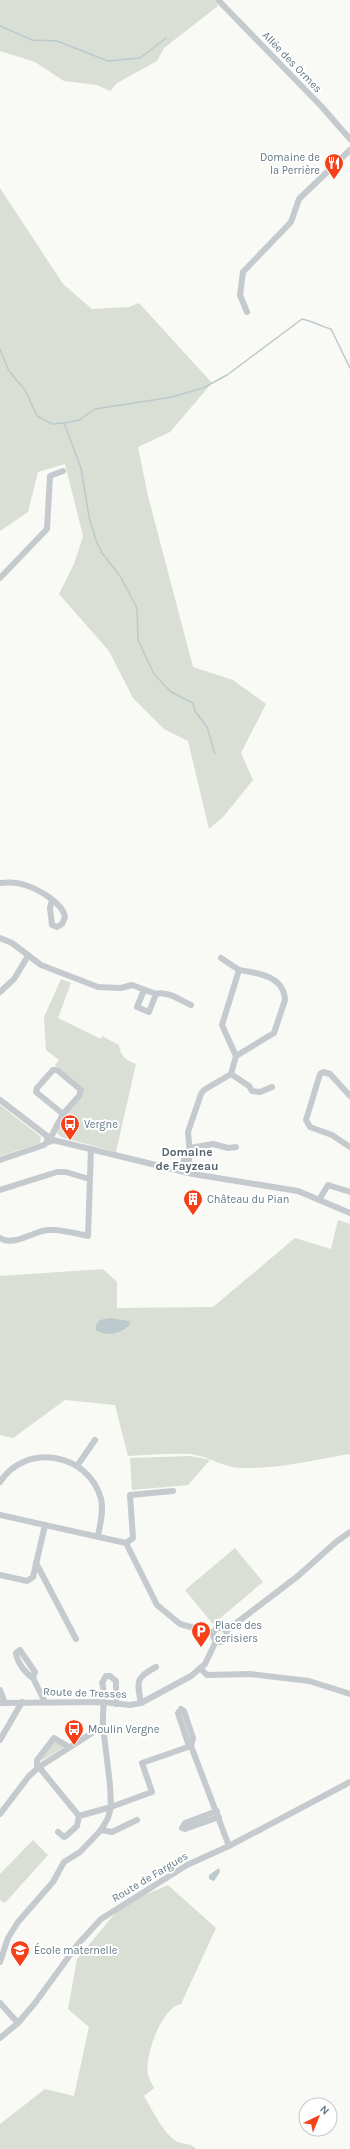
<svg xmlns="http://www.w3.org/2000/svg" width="350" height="2149" viewBox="0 0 350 2149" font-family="Karla,sans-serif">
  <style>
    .green { fill: #d9dfd4 }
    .water { fill: #bcc9cd }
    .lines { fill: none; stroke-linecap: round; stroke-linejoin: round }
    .stream { stroke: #bcc9cd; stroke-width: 1.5 }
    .minor { stroke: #c4cacd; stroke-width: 6 }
    .labels { text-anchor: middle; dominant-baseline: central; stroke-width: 4; stroke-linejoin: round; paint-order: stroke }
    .street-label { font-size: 11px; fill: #617784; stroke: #fff }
    .poi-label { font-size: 11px; fill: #617784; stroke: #fff; text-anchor: start }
    .neighbourhood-label { font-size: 12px; font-weight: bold; fill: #54646e; stroke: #fff }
  </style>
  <rect width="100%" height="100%" fill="#f9f9f6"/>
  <!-- green -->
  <g class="green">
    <path d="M0,0H214L218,6L164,48L157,61L117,83L110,91L97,85L64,81L35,62L0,51Z"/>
    <path d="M0,188L63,284L92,309L129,307L139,303L212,383L170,432L138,447L148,496L193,667L233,680L266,704L241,753L253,780L224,816L209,829L188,741L164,729L133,698L109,651L59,594L74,564L83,536L65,464L38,472L28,512L0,531Z"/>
    <path d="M61,979L71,983L58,1018L101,1039L102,1036L119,1045C120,1056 126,1060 136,1064L116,1152L61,1137L56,1132L62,1120L83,1088L55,1065L59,1060L46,1050L44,1017Z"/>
    <path d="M0,1105L41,1137L40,1143L0,1156Z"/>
    <path d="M338,1220L350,1224V1456L349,1454C314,1460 278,1469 242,1468C223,1468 209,1456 190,1454C170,1453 148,1455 128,1456L115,1405L65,1400L13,1438L0,1435V1276L103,1269L117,1282V1308L213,1307L295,1238L331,1249Z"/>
    <path d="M190,1456L210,1460L188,1485L132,1490L130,1458Z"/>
    <path d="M235,1548L263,1582L213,1624L185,1590Z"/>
    <path d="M54,1740L64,1747L41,1761L40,1760Z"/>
    <path d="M33,1840L48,1855L5,1903L0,1900V1874Z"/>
    <path d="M168,1885L216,1928L181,2004C162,2007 144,2056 148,2074C149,2079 152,2084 154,2088L144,2096C151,2108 164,2134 176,2141C183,2145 190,2142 196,2149H0V2124L45,2089L74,2096L89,2027L68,2009L77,1959L122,1905Z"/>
  </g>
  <!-- water -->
  <g class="water">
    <path d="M111,1318L129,1321L130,1324C122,1334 106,1337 96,1330V1325L100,1320Z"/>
    <path d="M219,1868L220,1872L214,1881L209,1879V1875Z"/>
  </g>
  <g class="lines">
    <!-- stream -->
    <g class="stream">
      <path d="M0,26L32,40L57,41L108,61L140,58L166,38"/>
      <path d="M0,349L9,371L25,390L37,416L52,424L64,423L79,420L95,409L172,397L203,388L227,375L302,319C312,321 320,326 331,329L350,368"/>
      <path d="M64,423L81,468L89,517L96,540L102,553L120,576L137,608L138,640L154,674L171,692L193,703L195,711L207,727L215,754"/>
    </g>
    <!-- minor -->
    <g class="minor">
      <path d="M218,0L322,107L350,139"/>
      <path d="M247,312L240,295L243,272L291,222L299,199L350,150"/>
      <path d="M0,578L47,529L50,476L63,471"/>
      <path d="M0,883C8,882 17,882 25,885C38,889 63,903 65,917L62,924L57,927L52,925L50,908L52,900"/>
      <path d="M0,938L12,943L41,965L98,987L121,988L132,985L156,994C166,990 182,1001 191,1005"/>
      <path d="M221,958L239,970"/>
      <path d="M144,990L137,1007L149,1012L156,994"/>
      <path d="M0,992L14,979L28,956"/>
      <path d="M231,1074L249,1086L252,1091L260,1092L272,1087"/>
      <path d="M350,1096L330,1074L323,1072L320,1074L306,1120L310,1127L332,1135L350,1147"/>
      <path d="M0,1100L47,1136"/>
      <path d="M52,1135L63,1114L79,1096L81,1090L57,1070H53L37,1088L36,1092L63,1114"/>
      <path d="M47,1136V1139L49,1142L53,1140L193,1174L298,1191L350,1213"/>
      <path d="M190,1148L213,1144L228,1148L236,1147"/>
      <path d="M0,1160L44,1145L48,1141"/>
      <path d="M181,1171L186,1153L190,1148"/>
      <path d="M186,1172L190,1155L188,1132L201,1094L204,1090L231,1074L236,1056L274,1033L285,1000C284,976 258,973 239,970L222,1025L236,1056"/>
      <path d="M0,1190L57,1172H66L89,1179"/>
      <path d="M319,1200L328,1185L350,1192"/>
      <path d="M0,1238C14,1247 33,1231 48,1230C61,1229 75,1233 88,1236L91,1149"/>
      <path d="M77,1466L95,1440"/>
      <path d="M0,1482C26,1442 89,1453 101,1499C104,1511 100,1524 98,1536"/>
      <path d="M173,1491L130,1495L133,1538L126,1543L157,1605L180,1624L213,1633"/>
      <path d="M0,1515L126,1543"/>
      <path d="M36,1563L76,1639"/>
      <path d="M0,1575L27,1581L33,1577L45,1525"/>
      <circle cx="220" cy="1635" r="7"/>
      <path d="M226,1631L298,1576L336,1542L350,1532"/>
      <path d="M200,1668L207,1675L250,1674L309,1681L350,1694"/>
      <path d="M33,1678C25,1673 17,1662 16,1653L20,1650L35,1672L33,1678L45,1702"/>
      <path d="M0,1690L5,1703"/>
      <path d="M0,1703L102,1702L130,1705L141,1703L191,1676L205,1664L216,1641"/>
      <path d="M141,1703C137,1681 135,1678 156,1667"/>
      <path d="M0,1740L22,1702"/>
      <path d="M189,1746L178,1713L181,1709L184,1711L193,1738L191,1746L229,1846"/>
      <path d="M39,1767L79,1816L111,1807L152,1792L142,1763L191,1746"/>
      <path d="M37,1769V1760L54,1738L69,1747"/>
      <path d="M217,1811L185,1823L182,1828L185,1829L219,1817"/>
      <path d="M0,1814L29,1776L39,1767L103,1726C102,1713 106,1693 102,1683L106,1676H110L116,1681V1704"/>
      <path d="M101,1830L112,1832L137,1820"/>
      <path d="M58,1832L64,1837L66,1836L77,1826L79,1816"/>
      <path d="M0,1962L8,1938L18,1922L53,1882L64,1862L80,1852L101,1830L108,1818L111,1807L110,1785L103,1726"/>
      <path d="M0,2003L18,2023"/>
      <path d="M0,2038L18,2023L35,2003L78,1944L101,1919L187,1865L229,1846L350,1782"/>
    </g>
  </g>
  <!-- icons -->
  <defs>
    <g id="restaurant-pin" transform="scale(1)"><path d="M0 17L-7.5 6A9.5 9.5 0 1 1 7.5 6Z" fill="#f5401a" stroke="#fff"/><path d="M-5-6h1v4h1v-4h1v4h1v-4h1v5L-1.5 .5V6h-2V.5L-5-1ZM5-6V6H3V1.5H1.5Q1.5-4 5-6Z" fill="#fff"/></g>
    <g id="bus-pin" transform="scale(1)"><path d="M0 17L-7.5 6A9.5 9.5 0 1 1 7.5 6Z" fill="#f5401a" stroke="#fff"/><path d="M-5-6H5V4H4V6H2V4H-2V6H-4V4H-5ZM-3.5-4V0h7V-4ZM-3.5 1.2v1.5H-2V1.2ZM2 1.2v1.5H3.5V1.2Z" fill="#fff"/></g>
    <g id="building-pin" transform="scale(1)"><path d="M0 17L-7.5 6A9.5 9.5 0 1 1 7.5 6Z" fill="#f5401a" stroke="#fff"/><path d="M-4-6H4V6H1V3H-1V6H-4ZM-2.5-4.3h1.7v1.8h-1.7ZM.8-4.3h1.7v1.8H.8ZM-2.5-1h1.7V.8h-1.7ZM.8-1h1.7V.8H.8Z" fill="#fff"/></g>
    <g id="parking-pin" transform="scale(1)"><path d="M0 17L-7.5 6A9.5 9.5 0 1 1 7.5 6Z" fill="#f5401a" stroke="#fff"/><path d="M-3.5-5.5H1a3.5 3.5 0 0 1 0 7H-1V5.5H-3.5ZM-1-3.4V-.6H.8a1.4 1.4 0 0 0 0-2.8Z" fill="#fff"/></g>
    <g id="school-pin" transform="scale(1)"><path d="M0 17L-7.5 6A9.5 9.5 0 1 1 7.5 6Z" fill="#f5401a" stroke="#fff"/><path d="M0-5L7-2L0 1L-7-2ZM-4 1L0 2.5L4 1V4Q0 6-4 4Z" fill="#fff"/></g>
  </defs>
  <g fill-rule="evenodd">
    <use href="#restaurant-pin" x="334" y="163"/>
    <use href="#bus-pin" x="70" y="1124"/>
    <use href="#building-pin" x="193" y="1199"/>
    <use href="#parking-pin" x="201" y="1631"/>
    <use href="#bus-pin" x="74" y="1729"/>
    <use href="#school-pin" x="20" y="1950"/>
  </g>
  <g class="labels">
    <!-- street labels -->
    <g class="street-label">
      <text transform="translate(292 62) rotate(46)">Allée des Ormes</text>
      <text transform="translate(85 1693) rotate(2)">Route de Tresses</text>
      <text transform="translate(150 1877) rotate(-31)">Route de Fargues</text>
    </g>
    <!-- poi labels -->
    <g class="poi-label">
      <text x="320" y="157" text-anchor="end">Domaine de<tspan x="320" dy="13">la Perrière</tspan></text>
      <text x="84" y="1124">Vergne</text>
      <text x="207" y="1199">Château du Pian</text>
      <text x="215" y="1625">Place des<tspan x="215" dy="13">cerisiers</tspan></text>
      <text x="88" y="1729">Moulin Vergne</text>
      <text x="34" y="1950">École maternelle</text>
    </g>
    <!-- neighbourhood labels -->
    <g class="neighbourhood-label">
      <text x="187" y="1152">Domaine<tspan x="187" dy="14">de Fayzeau</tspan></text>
    </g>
  </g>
  <!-- north arrow -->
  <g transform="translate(318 2117) rotate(43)"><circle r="19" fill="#ffffff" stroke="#c0c9ce"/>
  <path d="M0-3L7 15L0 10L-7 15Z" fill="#f5401a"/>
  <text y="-6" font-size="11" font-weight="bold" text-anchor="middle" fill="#617784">N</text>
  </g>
</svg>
